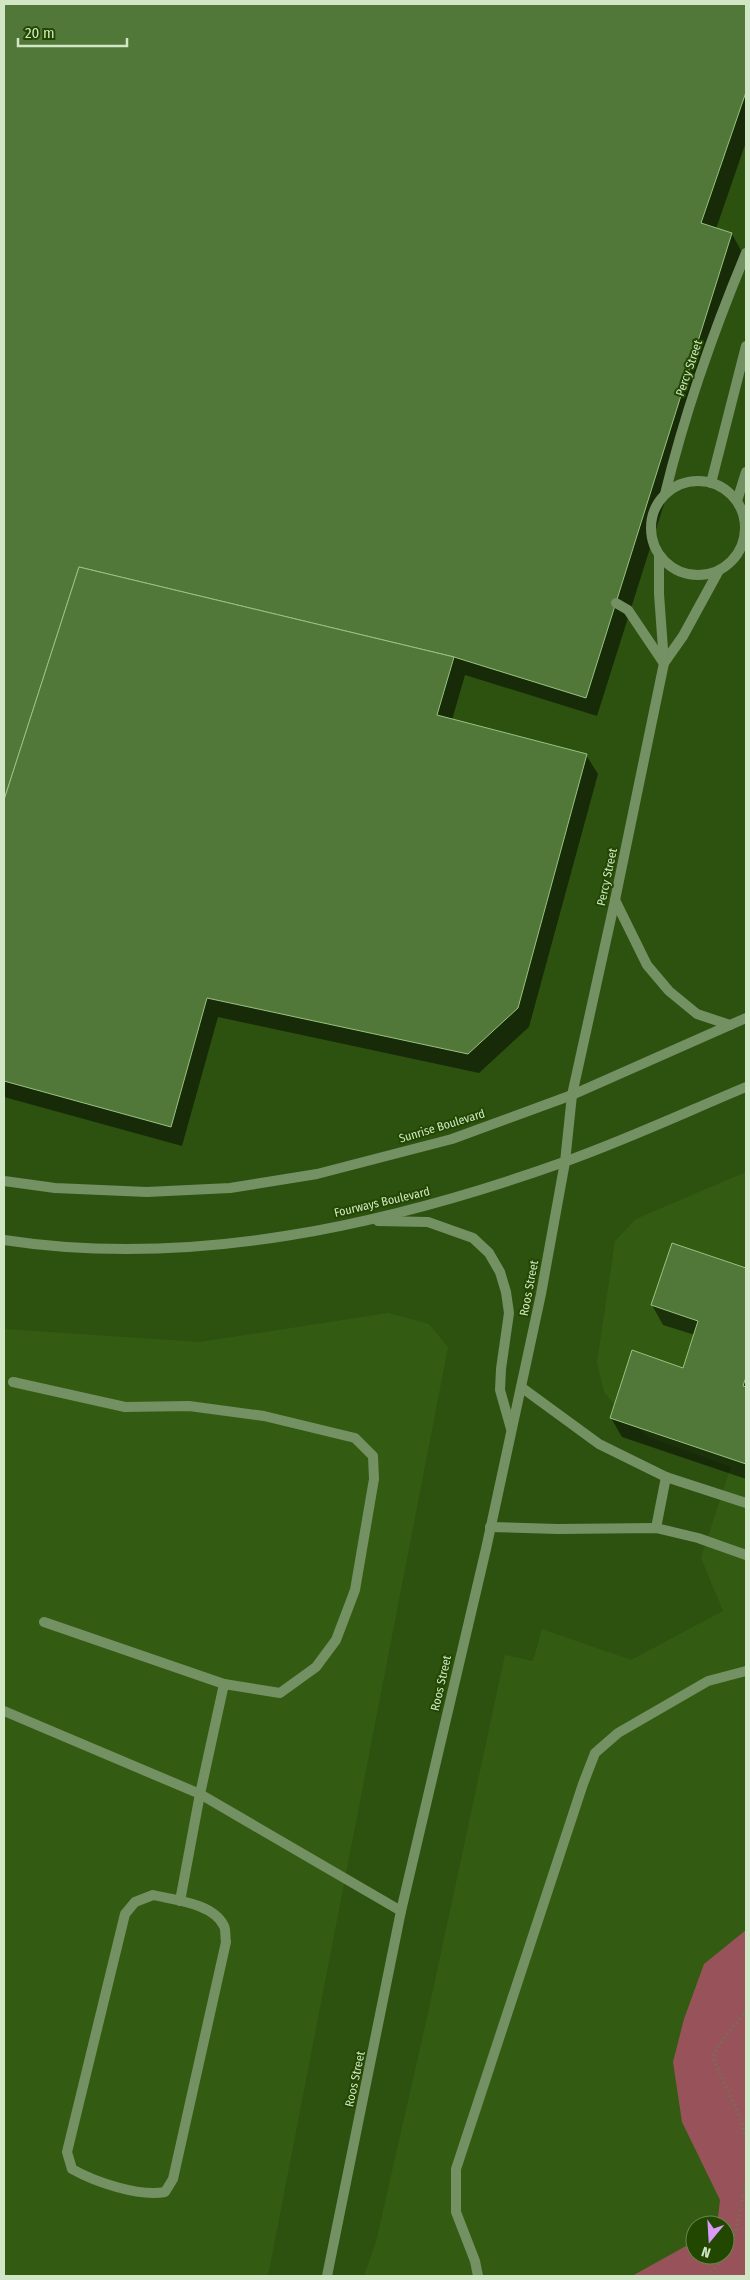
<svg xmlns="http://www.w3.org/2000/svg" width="750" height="2280" viewBox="0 0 750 2280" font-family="'Fira Sans Condensed',sans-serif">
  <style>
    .built { fill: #335c12; fill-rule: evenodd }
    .green { fill: #98535a }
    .shadow { fill: #0007 }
    .building { fill: #517839; stroke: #98c380 }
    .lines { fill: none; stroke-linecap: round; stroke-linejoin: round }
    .path { stroke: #618149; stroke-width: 3; stroke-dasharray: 1 4; stroke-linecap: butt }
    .service { stroke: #749164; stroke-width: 10 }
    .minor { stroke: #749164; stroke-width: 10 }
    .tertiary { stroke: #749164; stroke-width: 10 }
    .labels { text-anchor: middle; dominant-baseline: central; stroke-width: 4; stroke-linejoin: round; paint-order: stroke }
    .street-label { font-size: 12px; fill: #d0e6c4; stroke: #224701 }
  </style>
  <rect width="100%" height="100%" fill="#2d5210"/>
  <!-- built -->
  <g class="built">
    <path d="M746,1172V2276H364L376,2242L430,2004L505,1655L533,1661L542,1629L631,1660L723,1611L701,1558L731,1467L649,1437L625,1418L604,1392L597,1362L615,1241L636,1219ZM695,2225H725V2255H695Z"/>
    <path d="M388,1313L429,1324L448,1347L268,2276H4V1329L200,1342Z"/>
  </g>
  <!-- green -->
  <path class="green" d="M746,1930V2276H632L695,2241V2255H725V2225H717L720,2200L682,2122L673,2062L684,2019L704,1964Z"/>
  <!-- shadow -->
  <g class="shadow">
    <path d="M4,4H746V142L716,229L732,234L743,254L597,716L465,675L452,720L586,755L598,774L529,1027L479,1073L218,1017L182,1146L4,1097Z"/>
    <path d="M672,1245L746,1269V1479L622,1437L611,1418L684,1369L695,1335L663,1325L652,1305Z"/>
  </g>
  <!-- building -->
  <g class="building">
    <path d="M4,4H746V92L701,223L732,233L586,698L454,657L79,567L4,800Z"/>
    <path d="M79,567L454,657L437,715L587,754L518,1008L468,1054L207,998L171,1127L4,1081V800Z"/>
    <path d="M672,1243L746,1268V1377L743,1386L746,1387V1464L610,1418L632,1350L683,1368L698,1321L651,1305Z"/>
  </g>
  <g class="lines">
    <!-- path -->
    <g class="path">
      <path d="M746,2010C736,2027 720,2039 713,2057C723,2087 742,2110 746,2143"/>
      <path d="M708,2276L731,2250L746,2184"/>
    </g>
    <!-- service -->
    <g class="service">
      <circle cx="698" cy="528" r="47"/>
      <path d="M711,483L746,346"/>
      <path d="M665,494C685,412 713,332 746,253"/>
      <path d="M737,501L746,472"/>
      <path d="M616,603L628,610L663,662"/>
      <path d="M664,663L683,636L718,572"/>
      <path d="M572,1095L615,900L664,663L659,594V555"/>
      <path d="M13,1382L125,1407L189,1406L264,1416L355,1438L373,1456L374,1479L355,1590L336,1640L316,1667L280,1693L224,1684L44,1622"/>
      <path d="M521,1387L599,1444L666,1477L746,1503"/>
      <path d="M490,1527L558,1529L656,1528L698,1538L746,1555"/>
      <path d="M656,1528L666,1477"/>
      <path d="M4,1711L200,1794L401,1911"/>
      <path d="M153,1895C174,1900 213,1903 224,1926C226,1930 225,1937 226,1942L173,2179L165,2192C139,2197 95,2182 72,2169L67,2152L125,1914L135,1902Z"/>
      <path d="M180,1901L200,1794L224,1684"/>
      <path d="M478,2276L475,2261L456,2212V2169L583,1784L595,1753L618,1733L708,1681L746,1671"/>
    </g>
    <!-- minor -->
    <path class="minor" d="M327,2276L401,1911L486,1549L541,1294L565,1162L572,1095"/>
    <!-- tertiary -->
    <g class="tertiary">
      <path d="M615,900L647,965L669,991L697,1014L730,1025"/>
      <path d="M4,1181L55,1188L147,1192L230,1188L317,1174L452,1139L572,1095L746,1018"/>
      <path d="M378,1221L428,1222L473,1238L489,1253L500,1272L506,1292L509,1313L501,1369L500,1390L511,1429"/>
      <path d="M4,1240C192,1269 387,1225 564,1162C626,1140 686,1112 746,1087"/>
    </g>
  </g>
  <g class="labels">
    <!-- street labels -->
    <g class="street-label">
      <text transform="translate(689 368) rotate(-71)">Percy Street</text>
      <text transform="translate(607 877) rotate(-78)">Percy Street</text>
      <text transform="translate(442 1126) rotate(-17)">Sunrise Boulevard</text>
      <text transform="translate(382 1202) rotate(-13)">Fourways Boulevard</text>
      <text transform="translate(529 1288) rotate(-79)">Roos Street</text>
      <text transform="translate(441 1683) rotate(-77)">Roos Street</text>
      <text transform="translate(355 2079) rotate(-78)">Roos Street</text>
    </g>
  </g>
  <!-- border -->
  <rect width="750" height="2280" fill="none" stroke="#d0e6c4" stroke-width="10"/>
  <!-- north arrow -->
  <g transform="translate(710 2240) rotate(198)"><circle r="24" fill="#224701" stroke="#68874f"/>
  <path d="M0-4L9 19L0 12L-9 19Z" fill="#da9af7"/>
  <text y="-8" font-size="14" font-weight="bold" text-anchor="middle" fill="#d0e6c4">N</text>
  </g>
  <!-- scale -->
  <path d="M18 38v8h109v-8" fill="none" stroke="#d0e6c4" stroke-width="2.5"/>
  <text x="25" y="38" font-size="15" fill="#d0e6c4" stroke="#224701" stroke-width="4" paint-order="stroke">20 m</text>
</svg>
